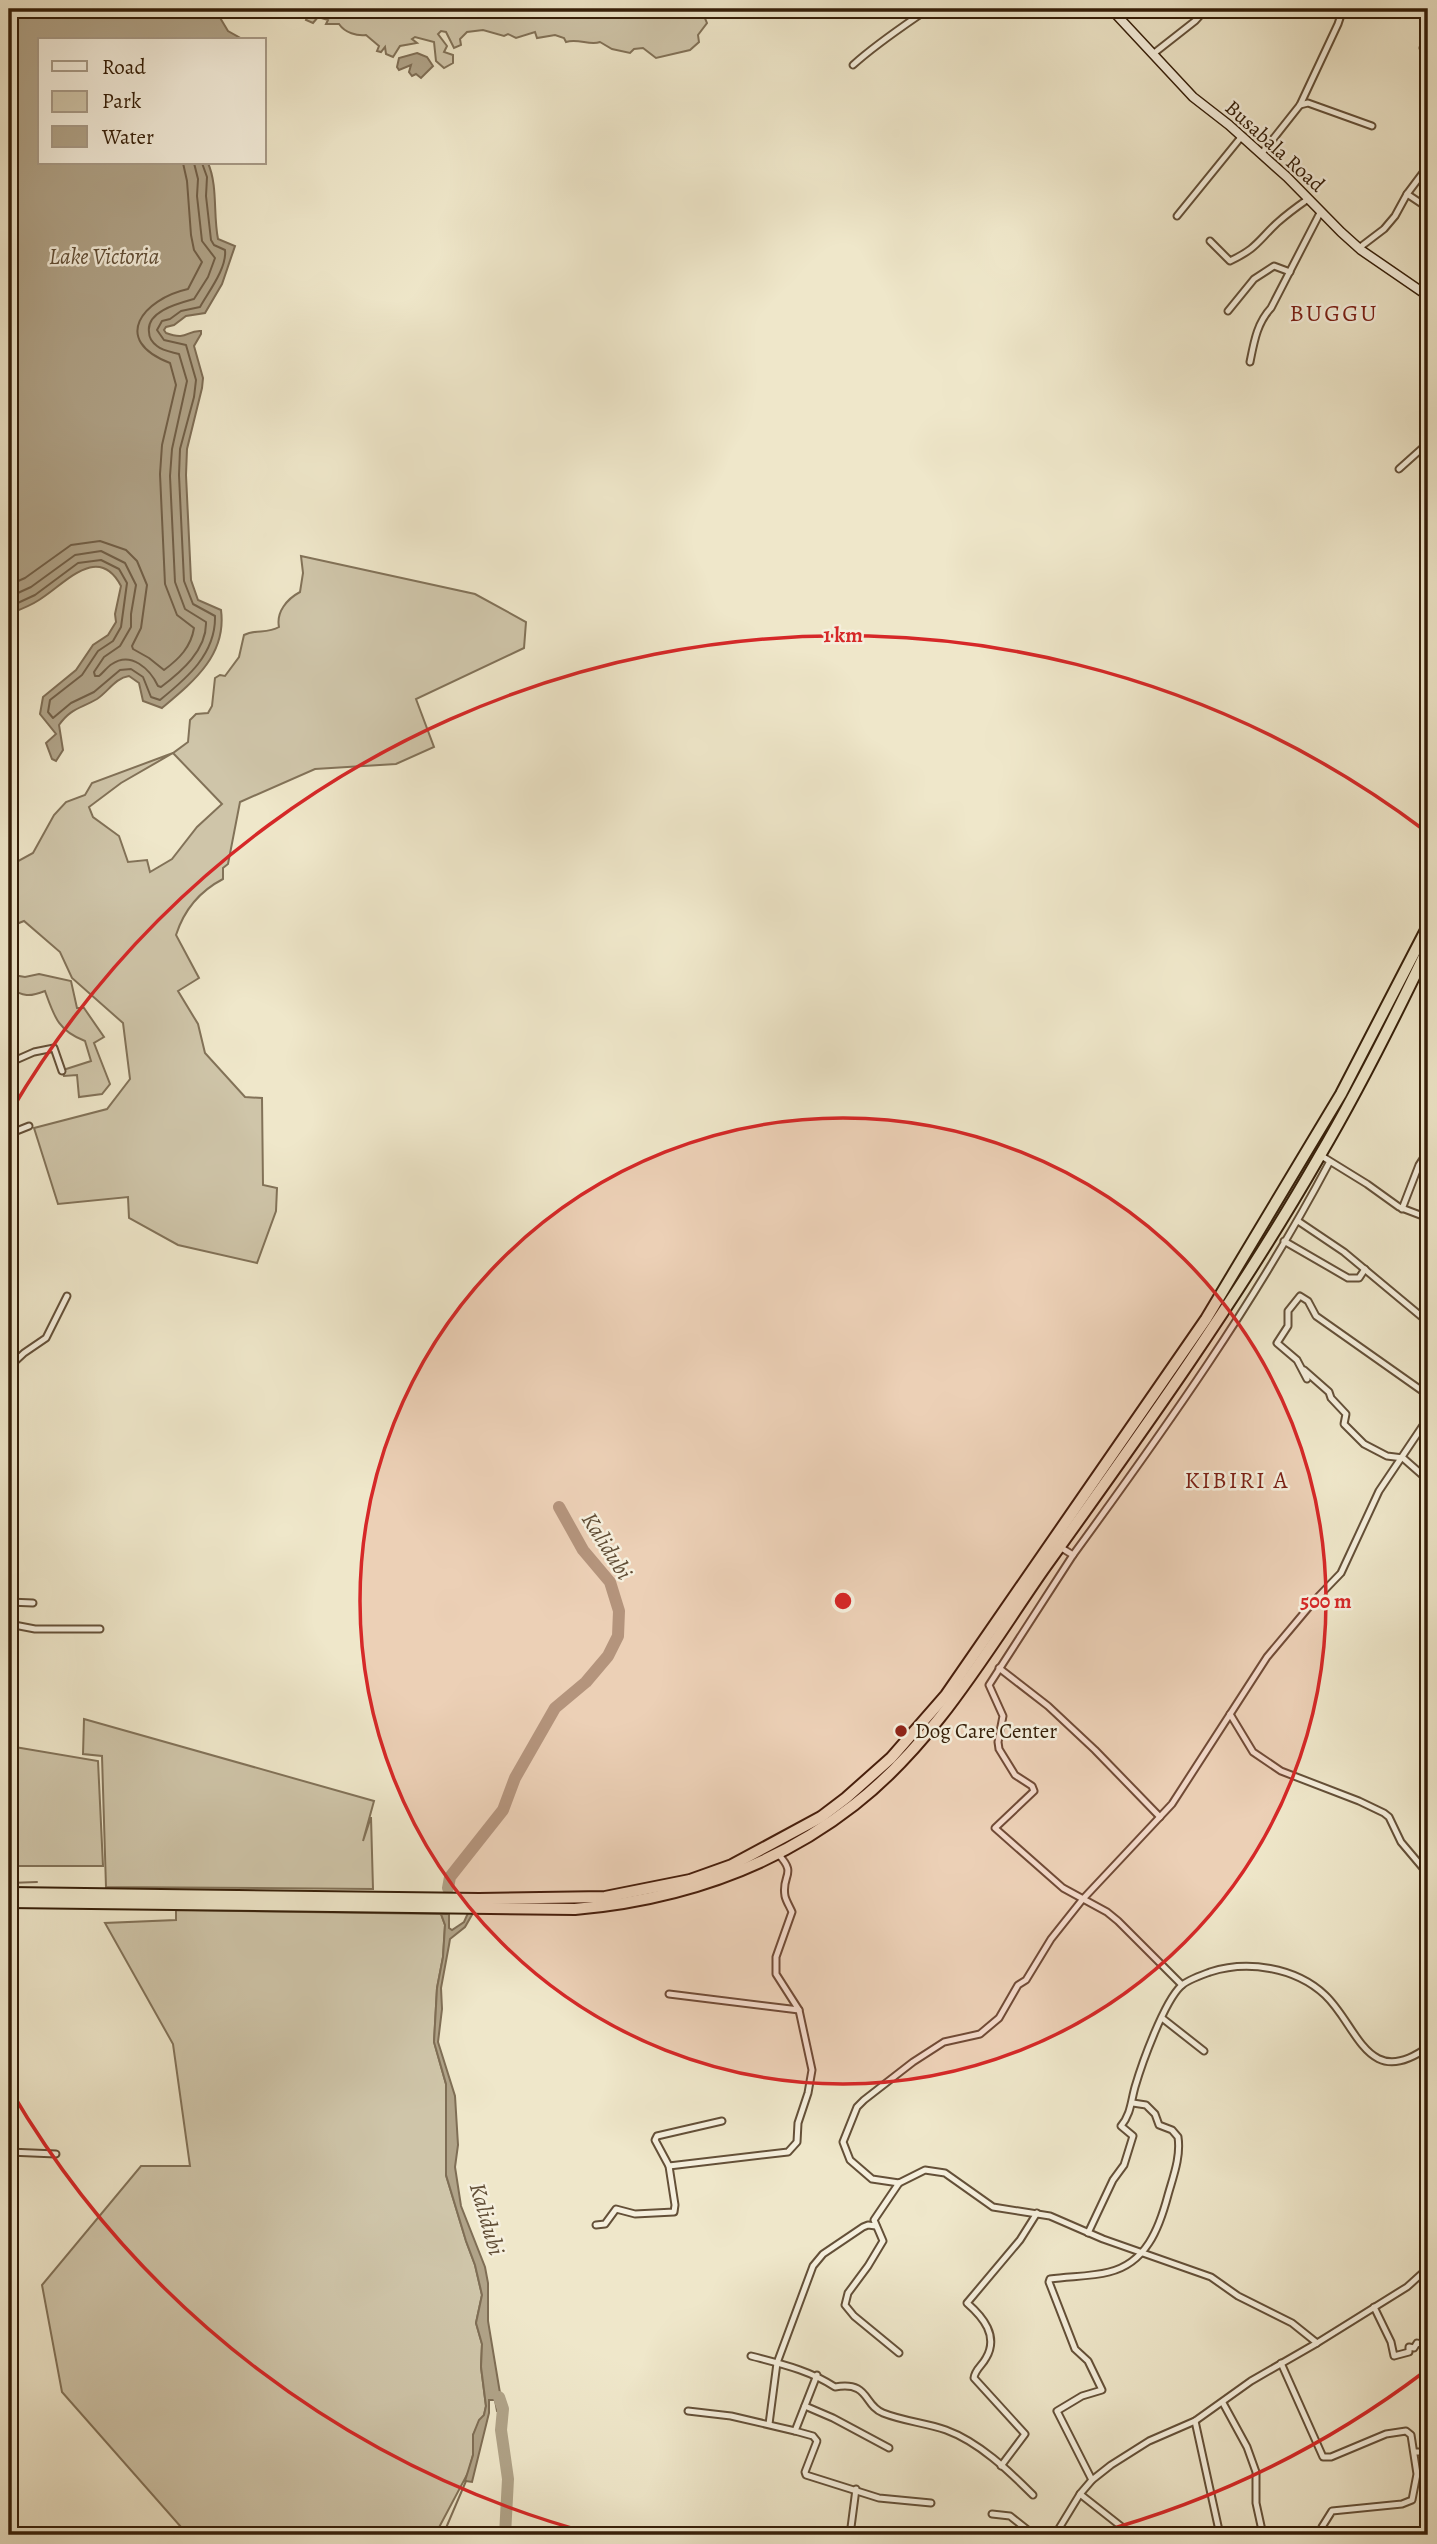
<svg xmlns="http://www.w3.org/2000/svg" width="1437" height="2544" viewBox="0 0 1437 2544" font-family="Alegreya,serif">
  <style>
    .green { fill: #cfc5a9; stroke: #827258; stroke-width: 2; fill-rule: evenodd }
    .water { fill: #b0a388; stroke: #7f6e55; stroke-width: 2 }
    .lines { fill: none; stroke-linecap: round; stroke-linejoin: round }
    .shore { stroke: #726048; stroke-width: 2 }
    .stream { stroke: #7f6e55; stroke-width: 2 }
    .river { stroke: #b0a388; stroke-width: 12 }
    .street-casing { stroke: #645038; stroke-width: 9 }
    .secondary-casing { stroke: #351e08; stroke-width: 11 }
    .highway-casing { stroke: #351e08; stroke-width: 14 }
    .street { stroke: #f5efdd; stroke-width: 5 }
    .secondary { stroke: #f5efdd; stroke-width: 8 }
    .highway { stroke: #efe7ca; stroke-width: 10 }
    .ring { fill: none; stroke: #d62828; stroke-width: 3.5 }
    .poi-dot { fill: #8f2418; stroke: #f5efdd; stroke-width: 2.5 }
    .labels { text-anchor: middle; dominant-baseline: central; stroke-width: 5; stroke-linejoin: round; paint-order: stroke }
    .street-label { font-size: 21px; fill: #351e08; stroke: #f5efdd }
    .poi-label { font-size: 21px; fill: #351e08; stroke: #f5efdd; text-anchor: start }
    .water-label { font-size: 23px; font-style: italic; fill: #604d35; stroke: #f5efdd }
    .quarter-label { font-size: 24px; letter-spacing: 2px; fill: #7a1f14; stroke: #f5efdd }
    .centre { fill: #d62828; stroke: #f5efdd; stroke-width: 3.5 }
    .ring-label { font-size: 21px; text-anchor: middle; font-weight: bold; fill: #d62828; stroke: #f5efdd; stroke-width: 5; stroke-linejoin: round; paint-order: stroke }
  </style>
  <rect width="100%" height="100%" fill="#efe7ca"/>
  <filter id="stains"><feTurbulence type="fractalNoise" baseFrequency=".00286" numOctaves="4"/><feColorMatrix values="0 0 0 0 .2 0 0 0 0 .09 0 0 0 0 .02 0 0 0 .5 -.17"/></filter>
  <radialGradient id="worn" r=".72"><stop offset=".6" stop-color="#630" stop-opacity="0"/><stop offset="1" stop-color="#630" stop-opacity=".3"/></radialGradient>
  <!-- green -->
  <g class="green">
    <path d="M287,9H706L704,16L707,23L698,35L699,42L690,50L656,58L643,48L634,49L630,53L612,49L600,42C590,46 578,38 566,42L564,38L555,35L537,38L535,32L516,38L508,34L504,36L483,30L467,32L460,39L461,45L454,48L446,32L441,31L438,34L447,46L444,52L453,55V63L444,68L436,61L434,42L415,37L412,39L417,43L400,46L393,57L386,54L385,47L381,52L377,51L379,46L366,35C357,36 345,33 339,24H326L328,20L318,17L313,23L306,20L309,13H303L300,16L303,18H294Z"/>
    <path d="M301,556L475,594L526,622L524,648L416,699L434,747L396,764L315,769L240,802L228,864L223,868V879C200,891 184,910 176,935L199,978L178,991L198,1024L205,1053L245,1097L262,1098L263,1185L277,1188L276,1211L257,1263L178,1245L129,1218L128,1197L58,1204L34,1128L107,1109L130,1079L123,1023L72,978L60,952L24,921L9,927V866L33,853L54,815L66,802L85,795L92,783L173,753L188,742L190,720L196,714L208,713L212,706L215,678L220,675L225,676L239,657L244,635C256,629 267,634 279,627C276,612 287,599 300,592L303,573ZM173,753L222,804L197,827L172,859L150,872L147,860L128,862L119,836L93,817L89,807L121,783Z"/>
    <path d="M39,974L71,981L77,1008H84L104,1037L94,1043L110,1084L102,1094L79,1097L77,1075L64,1076L63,1070L91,1061L85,1041C58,1031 54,1016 45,991C30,997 23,997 9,987L13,975L25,977Z"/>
    <path d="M84,1719L374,1801L363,1841L371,1817L373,1889L106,1887L102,1756L83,1754Z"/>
    <path d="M9,1746L98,1761L103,1866H9Z"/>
    <path d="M176,1910L441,1914L445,1925L443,1957L437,1988L434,2042L446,2084V2175L466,2241L475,2265L482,2295L476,2323L482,2344L481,2367L486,2406L484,2415L473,2435V2455L469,2471L435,2535H188L62,2392L42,2285L141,2166H190L173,2044L105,1923L176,1920Z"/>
  </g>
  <!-- water -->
  <g class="water">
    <path d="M9,9H203L219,16L228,31L244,40H40V163H208C218,186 213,214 218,239L235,246L222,284L205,313L186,316L174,325L166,327L164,330L166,333C188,341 186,330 201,331V334L194,346L203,378L202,388L187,449L186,475L191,580L198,600L221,610C227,655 193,682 162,708L143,701L139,683L129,676C115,678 108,692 97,699C80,709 71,708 59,725L63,750L56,761L52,759L46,743L56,734L40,714L43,697L76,670L93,645L108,635L116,622L115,614L121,586C98,542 64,585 39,600C30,606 19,610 9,614Z"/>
    <path d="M417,53L427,57L433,66L421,78L416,74L412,76L409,72L411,65L399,70L397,67L399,58Z"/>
    <path d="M468,1913H473L465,1927L450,1939L449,1945L441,1988L442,2009L438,2042L455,2096L458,2145L455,2167L461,2206L485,2267L488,2283V2321L503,2411H497L495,2400H489V2413L472,2482L465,2481L473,2455V2435L479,2420L484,2415L486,2406L481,2367L482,2344L476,2323L482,2295L475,2265L466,2241L446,2175V2084L434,2042L437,1988L443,1957L445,1925L441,1914H449V1928L452,1930L464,1922Z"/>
  </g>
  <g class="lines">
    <!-- shore -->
    <g class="shore">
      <path d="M9,585L25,578L71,545L100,541L126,550L137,561L147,585L141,628L132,646L133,649L149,658L164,670C179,659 191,647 194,628L177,615L165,584L160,474L162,445L176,385L170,363C110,340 143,299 188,289L202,262L194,250L191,235L187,181L183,163"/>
      <path d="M9,597L31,587L75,555L101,551L125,563L136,585L131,614V627L120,646L104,657L94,672L95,676H99C103,673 107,667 112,664C131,651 150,669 158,686L161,687C181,672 207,650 206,622L185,609L175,582L170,476L172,449L187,381L179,354C172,352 163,351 157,346C153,343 149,338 149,332C146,311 180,303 194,299L208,277L215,258L202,241L197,196L198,179L194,163"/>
      <path d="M9,607L35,595L78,563L101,560L119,569L127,583L121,627L113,641L98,651L82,675L50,700L48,712L53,718L71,703L94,692L120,670L131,669L143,677L151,697L160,700C187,678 216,654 215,616L193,604L184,581L179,475L180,449L194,397L196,380L186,345L164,340L157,330L162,321L170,319L181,311L200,307C209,291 227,268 225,250L214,245L211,240L206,196L207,177L202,163"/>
    </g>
    <!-- stream -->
    <g class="stream">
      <path d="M9,1883L37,1882"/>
      <path d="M443,2535L466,2481"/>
    </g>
    <!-- river -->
    <g class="river">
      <path d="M448,1888L450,1877L503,1810L515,1778L555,1708L586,1682L608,1656L618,1636L619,1611L610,1582L583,1550L559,1507"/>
      <path d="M499,2397L503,2409L501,2430L508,2479L505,2535"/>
    </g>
    <!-- street casing -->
    <g class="street-casing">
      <g id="street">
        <path d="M820,13L825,9"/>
        <path d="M1423,48L1428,49"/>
        <path d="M1153,54L1195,21L1206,9"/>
        <path d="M853,65C876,44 902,27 928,9"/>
        <path d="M1424,75L1428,76"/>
        <path d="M1300,105L1308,103L1372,126"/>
        <path d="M1262,153L1300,105L1338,24L1343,9"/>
        <path d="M1407,194L1428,208"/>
        <path d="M1177,216L1242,136"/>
        <path d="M1210,241L1230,261C1257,248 1257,242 1277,223C1287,214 1298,206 1308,199"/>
        <path d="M1359,248L1384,229L1395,216L1407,194L1428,166"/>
        <path d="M1228,311L1254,279L1274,266L1290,272"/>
        <path d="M1250,362C1254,342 1257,323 1271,308L1321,211"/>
        <path d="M1399,469L1428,443"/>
        <path d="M9,1063L34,1052L54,1048L62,1071"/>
        <path d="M9,1134L29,1126"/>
        <path d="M1320,1155L1367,1184L1399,1207L1428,1218"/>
        <path d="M1402,1209L1419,1165L1428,1151"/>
        <path d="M1298,1221L1344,1252L1428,1322"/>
        <path d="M1284,1241L1348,1278H1359L1365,1269"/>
        <path d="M9,1273H11"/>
        <path d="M9,1367L24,1353L46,1338L67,1296"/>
        <path d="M1304,1370L1329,1392L1331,1398L1346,1414L1344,1424L1364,1444L1387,1456L1403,1458L1428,1480"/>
        <path d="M1307,1379L1297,1360L1277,1343L1288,1326V1311L1300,1296L1308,1301L1316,1316L1428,1395"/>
        <path d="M1060,1547L1073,1555L989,1685L1003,1716L998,1742L999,1749L1015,1775L1032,1786L1034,1791L995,1828L1063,1888L1107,1912L1118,1921L1182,1985"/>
        <path d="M1073,1555C1165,1429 1256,1301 1329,1163"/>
        <path d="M9,1602L33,1603"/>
        <path d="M9,1624L35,1629H100"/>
        <path d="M999,1668L1048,1706L1095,1750L1160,1817"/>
        <path d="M1230,1714L1253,1752L1281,1771L1359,1801L1384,1813L1389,1817L1401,1842L1428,1874"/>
        <path d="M1428,1887L1425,1898L1428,1912"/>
        <path d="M669,1994L799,2010"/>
        <path d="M1162,2018L1204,2051"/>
        <path d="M9,2152L56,2154"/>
        <path d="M669,2166L788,2152L797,2142L798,2123L808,2093L812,2070L799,2010L776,1974V1957L792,1912C790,1907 786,1901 785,1896C781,1874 798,1875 778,1854"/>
        <path d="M899,2183L874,2220L883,2241L868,2266L848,2293L845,2305L854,2316L899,2353"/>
        <path d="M596,2225L605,2224L616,2209L635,2214L674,2212L675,2205L669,2166L655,2140L657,2136L722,2121"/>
        <path d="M1088,2233L1113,2180L1124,2165L1133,2136L1121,2126C1131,2114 1131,2101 1135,2087C1142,2063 1164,2002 1181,1986C1187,1980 1202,1975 1210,1972C1247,1960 1295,1967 1325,1995C1358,2026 1367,2091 1428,2047"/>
        <path d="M1374,2307L1391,2342L1394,2356L1409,2352V2347L1414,2348L1417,2343L1428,2346"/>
        <path d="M1317,2343L1292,2323L1238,2296L1211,2277L1103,2239L1050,2216L993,2207L945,2173L925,2170L899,2183L872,2179L850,2160L843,2142L857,2107L864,2100L913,2062L944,2042L980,2034L999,2018L1018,1985L1026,1980L1051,1939L1082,1900L1172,1804L1267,1657L1314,1601L1341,1573L1379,1491L1428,1418"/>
        <path d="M751,2356C781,2364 809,2370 835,2387C870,2381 863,2405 883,2413C903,2421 926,2423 946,2430C979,2442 1009,2471 1033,2495"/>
        <path d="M1281,2363L1323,2457H1331L1386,2434L1406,2431L1411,2435L1417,2474L1412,2500L1402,2504L1332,2511L1322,2527L1321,2535"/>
        <path d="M817,2375L795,2431L813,2436L817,2441L805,2472L806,2475L879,2498L931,2503"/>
        <path d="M1223,2403L1247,2447L1256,2472V2503L1263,2535"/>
        <path d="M805,2406L833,2418L889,2448"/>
        <path d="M688,2411L731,2416L795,2431"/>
        <path d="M1195,2421L1220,2535"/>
        <path d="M769,2424L777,2363L813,2266L823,2254L863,2227L868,2225L876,2226"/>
        <path d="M1415,2452H1428"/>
        <path d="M1001,2466L1025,2434L974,2378C975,2369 982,2366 986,2358C999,2336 983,2317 967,2303L1020,2240L1037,2213"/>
        <path d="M1092,2480L1057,2411L1082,2396L1102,2390L1088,2361L1075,2349L1049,2282L1050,2279C1069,2276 1090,2277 1109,2272C1146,2263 1159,2229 1168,2195C1173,2177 1181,2157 1178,2137L1172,2130L1159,2125L1155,2114L1146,2105L1133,2103"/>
        <path d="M1080,2494L1132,2535"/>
        <path d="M992,2514L1010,2516L1034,2535"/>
        <path d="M850,2535L856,2489"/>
        <path d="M1055,2535L1080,2494L1092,2480L1111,2465L1149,2441L1195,2421L1251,2381L1317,2343L1407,2287L1428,2268"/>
      </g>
    </g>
    <!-- secondary casing -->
    <g class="secondary-casing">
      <path id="secondary" d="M1111,9L1193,97L1229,125L1287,177L1341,232L1361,250L1428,296"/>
    </g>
    <!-- highway casing -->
    <g class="highway-casing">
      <g id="highway">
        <path d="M9,1893L479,1899L605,1897L690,1880L732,1865L821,1817L846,1798L891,1758L946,1695L1206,1319L1341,1094L1428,926"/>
        <path d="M9,1902L575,1909C677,1900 772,1869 854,1805C934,1743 986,1652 1043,1570C1139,1436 1237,1300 1319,1157C1359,1089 1394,1019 1428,948"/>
      </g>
    </g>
    <!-- street -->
    <use href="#street" class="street"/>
    <!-- secondary -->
    <use href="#secondary" class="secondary"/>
    <!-- highway -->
    <use href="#highway" class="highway"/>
  </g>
  <!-- distance rings -->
  <circle cx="843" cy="1601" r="483" fill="#d62828" fill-opacity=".12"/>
  <g class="ring">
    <circle cx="843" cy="1601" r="483"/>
    <path d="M1424 2372A966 966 0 0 1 1093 2534M593 2534A966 966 0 0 1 11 2091M11 1111A966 966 0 0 1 1424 830"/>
  </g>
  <!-- markers -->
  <circle class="poi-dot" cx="901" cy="1731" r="7"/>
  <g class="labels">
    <!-- street labels -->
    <g class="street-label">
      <text transform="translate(1275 146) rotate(42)">Busabala Road</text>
    </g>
    <!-- poi labels -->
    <g class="poi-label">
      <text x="915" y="1731">Dog Care Center</text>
    </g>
    <!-- water labels -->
    <g class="water-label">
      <text x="104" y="256">Lake Victoria</text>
      <text transform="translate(607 1546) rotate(58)">Kalidubi</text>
      <text transform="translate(487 2219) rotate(74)">Kalidubi</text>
    </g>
    <!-- quarter labels -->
    <g class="quarter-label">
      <text x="1334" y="313">BUGGU</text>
      <text x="1237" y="1480">KIBIRI A</text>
    </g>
  </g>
  <circle cx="843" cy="1601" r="10" class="centre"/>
  <g class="ring-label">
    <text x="843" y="642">1 km</text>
    <text x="1326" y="1608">500 m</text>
  </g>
  <!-- margin -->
  <rect width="1437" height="2544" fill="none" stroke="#efe7ca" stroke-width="35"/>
  <rect x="10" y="10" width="1416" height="2523" fill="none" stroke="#351e08" stroke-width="3.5"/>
  <rect x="18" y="18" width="1402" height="2509" fill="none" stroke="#351e08" stroke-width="2"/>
  <!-- legend -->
  <rect x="38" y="38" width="228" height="126" fill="#f5efdd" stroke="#a89b88" stroke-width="2"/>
  <rect x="52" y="61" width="35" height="10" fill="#f5efdd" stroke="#a89b88" stroke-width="2"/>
  <text x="102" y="74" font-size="21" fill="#351e08">Road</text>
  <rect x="52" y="91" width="35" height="21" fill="#cfc5a9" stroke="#a89b88" stroke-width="2"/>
  <text x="102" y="108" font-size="21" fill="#351e08">Park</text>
  <rect x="52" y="126" width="35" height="21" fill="#b0a388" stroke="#a89b88" stroke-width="2"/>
  <text x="102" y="144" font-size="21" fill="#351e08">Water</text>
  <rect width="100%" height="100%" filter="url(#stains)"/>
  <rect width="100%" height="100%" fill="url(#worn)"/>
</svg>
